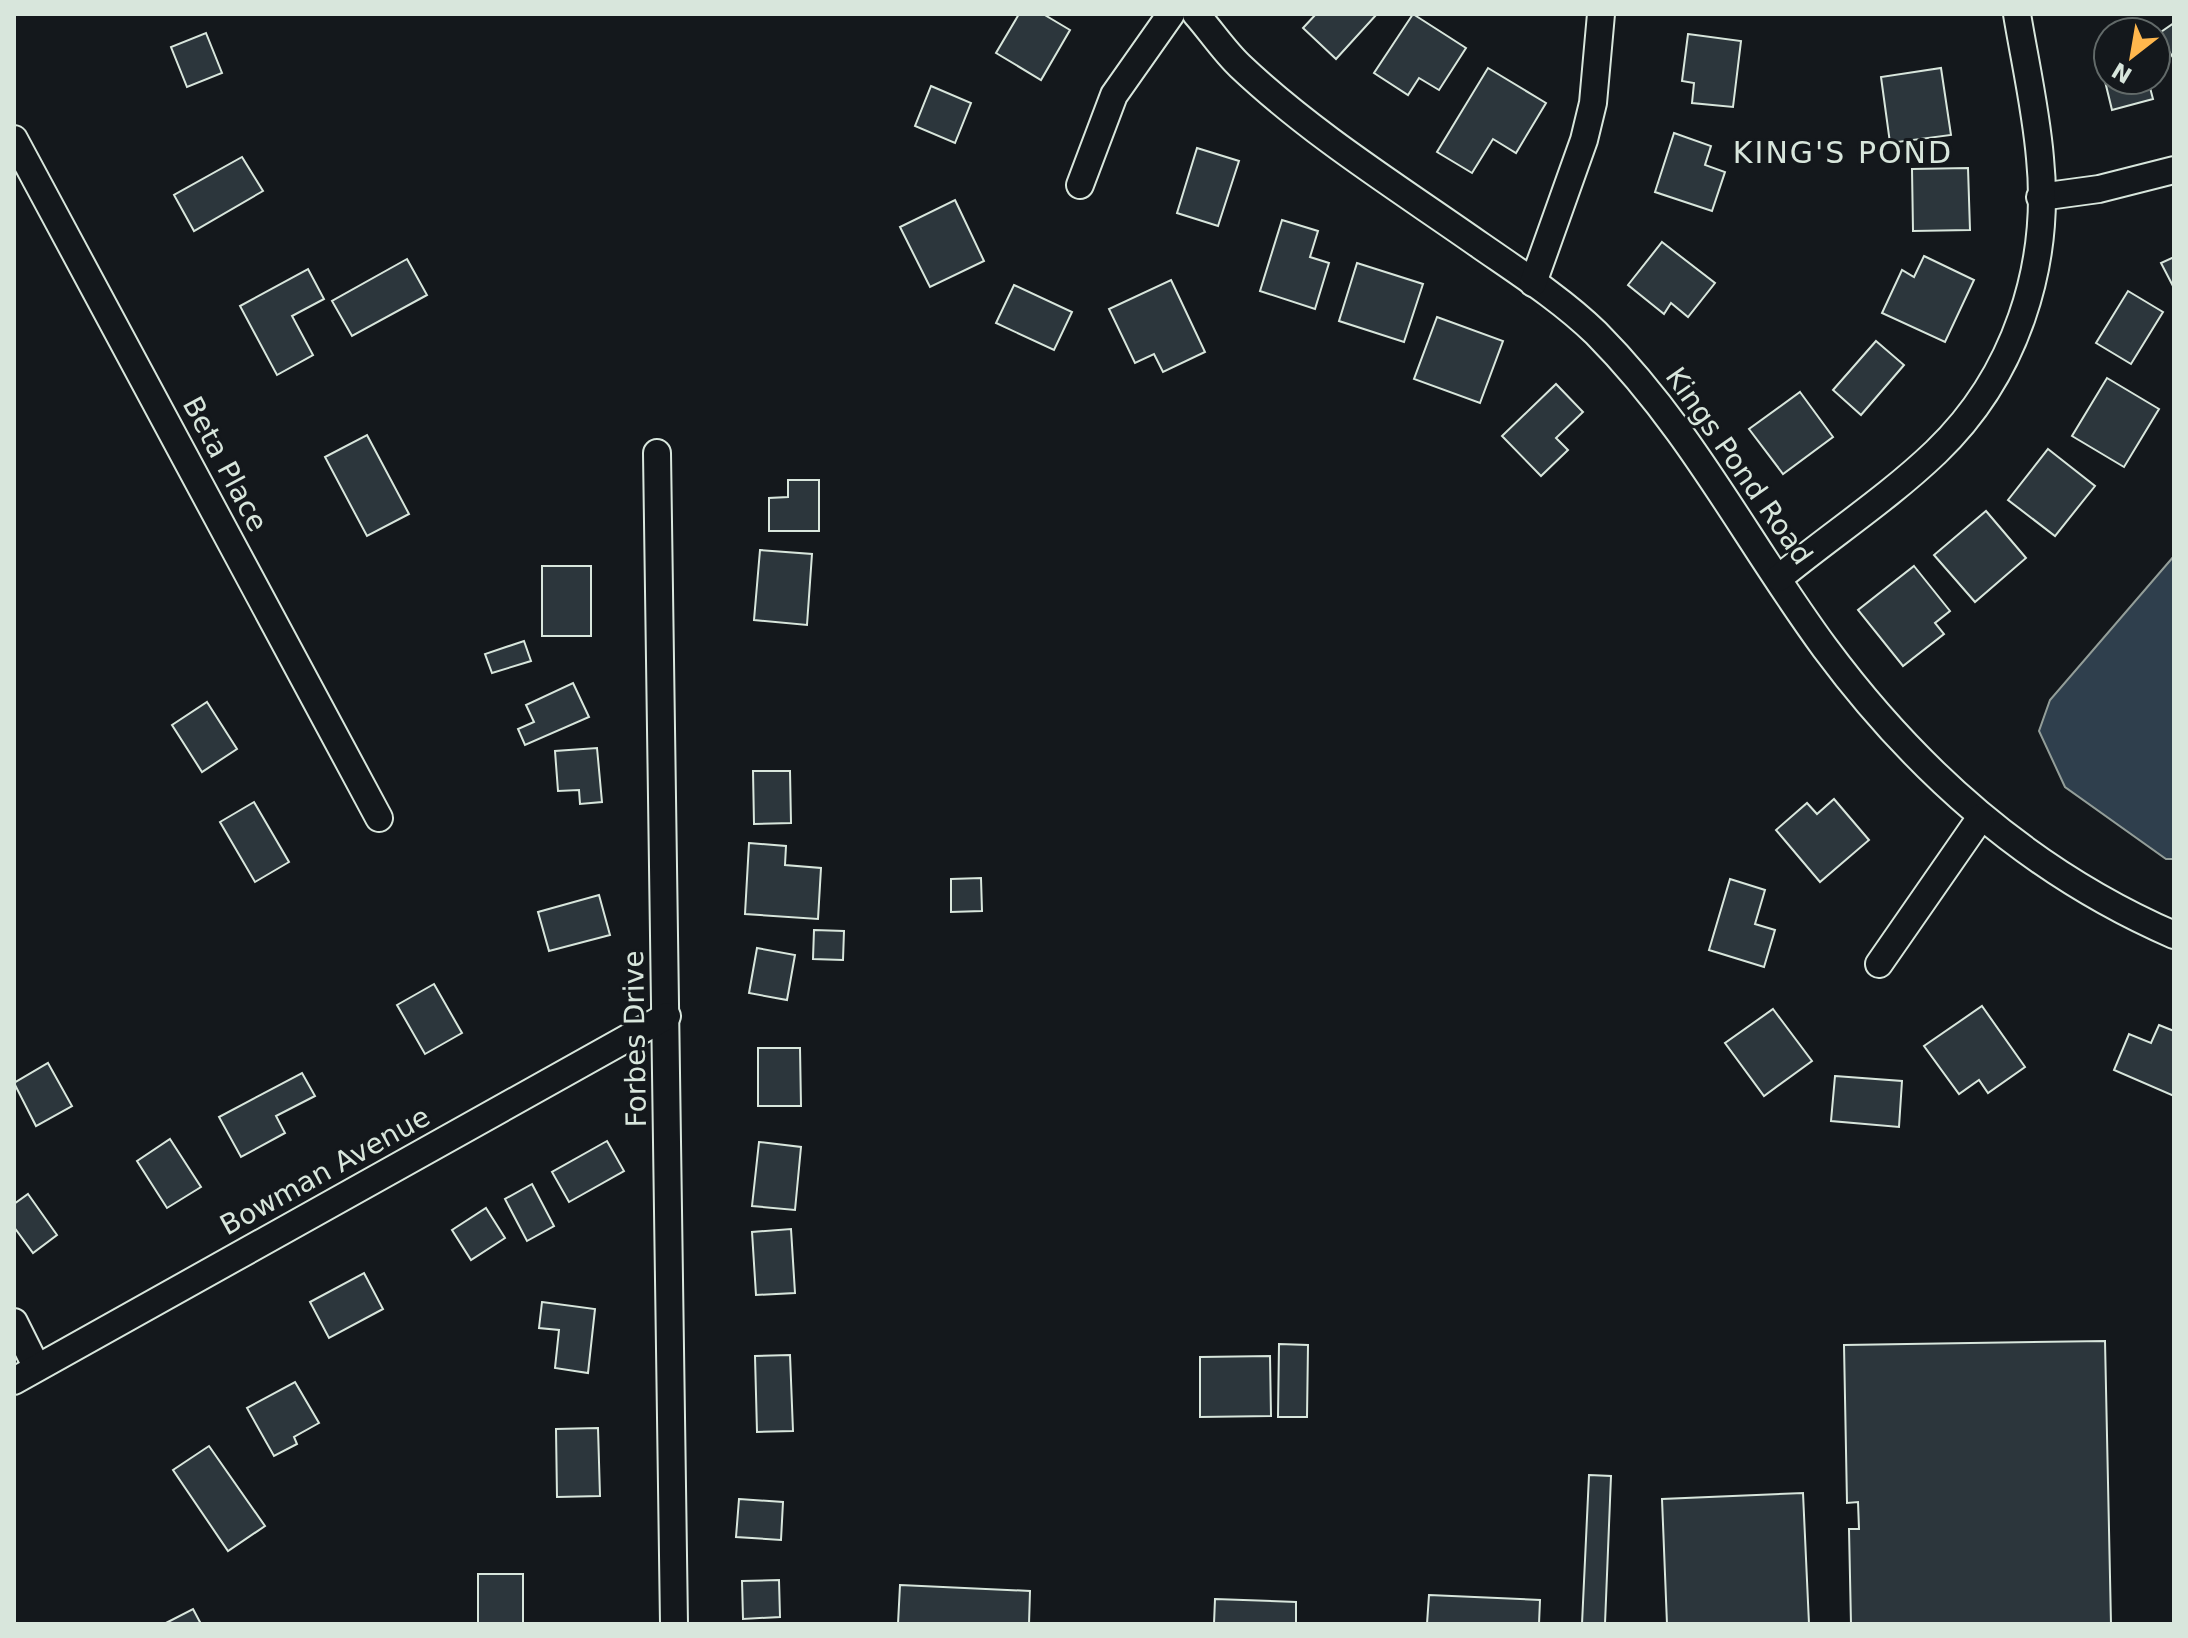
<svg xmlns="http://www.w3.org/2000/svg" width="2188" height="1638" viewBox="0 0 2188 1638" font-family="'DejaVu Sans',sans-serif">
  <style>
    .water { fill: #2f3f4d; stroke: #939e99; stroke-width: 2 }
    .building { fill: #2c363c; stroke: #d8e6dc; stroke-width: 2 }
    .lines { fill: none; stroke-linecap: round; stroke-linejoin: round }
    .street-casing { stroke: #d8e6dc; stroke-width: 30 }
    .street { stroke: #14181c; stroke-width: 26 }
    .labels { text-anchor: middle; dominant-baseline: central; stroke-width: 6; stroke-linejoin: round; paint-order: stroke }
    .street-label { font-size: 28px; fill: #d8e6dc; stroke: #14181c }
    .neighbourhood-label { font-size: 30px; letter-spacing: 2px; fill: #d8e6dc; stroke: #14181c }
  </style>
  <rect width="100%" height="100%" fill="#14181c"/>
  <!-- water -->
  <path class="water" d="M2174,556V859H2166L2065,787L2039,731L2050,700Z"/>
  <!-- building -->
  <g class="building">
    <path d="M1019,14H1043L1070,30L1041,80L996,53Z"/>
    <path d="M1316,14H1377L1336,59L1303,28Z"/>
    <path d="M1413,14L1466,48L1439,90L1419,78L1408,95L1374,73Z"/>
    <path d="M2174,23V59L2158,34Z"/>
    <path d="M206,33L222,73L187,87L171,47Z"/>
    <path d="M1688,34L1741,41L1733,107L1692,103L1694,83L1682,81Z"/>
    <path d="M1488,68L1546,103L1516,153L1493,139L1472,173L1437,152Z"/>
    <path d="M1941,68L1951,135L1890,143L1881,77Z"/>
    <path d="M2108,71V80H2148L2153,99L2112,110L2103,73Z"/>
    <path d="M931,86L971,103L955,143L915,126Z"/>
    <path d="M1674,133L1711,146L1705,165L1725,172L1712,211L1655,192Z"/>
    <path d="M1197,148L1239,161L1218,226L1177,213Z"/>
    <path d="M242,157L263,191L194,231L174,195Z"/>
    <path d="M1968,168L1970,230L1913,231L1912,169Z"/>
    <path d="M955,200L984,261L930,287L900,227Z"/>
    <path d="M1282,220L1318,231L1310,257L1329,263L1315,309L1260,291Z"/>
    <path d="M1662,242L1715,283L1688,317L1671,303L1664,314L1628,285Z"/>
    <path d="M1924,256L1974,280L1945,342L1882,313L1902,270L1914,277Z"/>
    <path d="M2174,257V288L2161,263Z"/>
    <path d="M407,259L427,295L352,336L332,301Z"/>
    <path d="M1357,263L1423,284L1404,342L1339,321Z"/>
    <path d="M308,269L324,299L292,316L313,355L277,375L240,306Z"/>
    <path d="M1171,280L1205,352L1163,372L1154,354L1135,363L1109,309Z"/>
    <path d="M1014,285L1072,312L1054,350L996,323Z"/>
    <path d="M2128,291L2163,312L2131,364L2096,343Z"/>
    <path d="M1437,317L1503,341L1480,403L1414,379Z"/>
    <path d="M1876,341L1904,365L1861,415L1833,390Z"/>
    <path d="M2107,378L2159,409L2124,467L2072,436Z"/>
    <path d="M1556,384L1583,412L1556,438L1568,450L1541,476L1502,436Z"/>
    <path d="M1800,392L1833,437L1783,474L1749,429Z"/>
    <path d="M367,435L409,514L367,536L325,457Z"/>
    <path d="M2048,449L2095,486L2055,536L2008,500Z"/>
    <path d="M788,480H819V531H769V498L788,497Z"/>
    <path d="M1986,511L2026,558L1975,602L1934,555Z"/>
    <path d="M760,550L812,554L807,625L754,620Z"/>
    <rect x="542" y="566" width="49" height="70"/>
    <path d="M1914,566L1950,611L1935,623L1944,634L1903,666L1858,610Z"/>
    <path d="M524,641L531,661L492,673L485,654Z"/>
    <path d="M573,683L589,717L525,745L518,729L534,722L526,705Z"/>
    <path d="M207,702L237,749L202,772L172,725Z"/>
    <path d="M597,748L602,802L580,804L579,790L558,791L555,751Z"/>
    <path d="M753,771H790L791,823L754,824Z"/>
    <path d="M1834,799L1869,840L1820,882L1776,830L1807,803L1817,814Z"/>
    <path d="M254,802L289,862L255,882L220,822Z"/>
    <path d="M749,843L786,846L785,865L821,868L818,919L745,914Z"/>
    <path d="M981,878L982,911L951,912V879Z"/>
    <path d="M1730,879L1765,890L1755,924L1775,930L1764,967L1709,950Z"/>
    <path d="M599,895L610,935L549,951L538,912Z"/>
    <path d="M814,930L844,931L843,960L813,959Z"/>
    <path d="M757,948L795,955L787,1000L749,993Z"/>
    <path d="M434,984L462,1033L425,1054L397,1005Z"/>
    <path d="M1982,1006L2025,1067L1988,1093L1979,1080L1959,1094L1924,1046Z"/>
    <path d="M1773,1009L1812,1061L1764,1096L1725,1043Z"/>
    <path d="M2159,1025L2174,1031V1096L2114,1070L2129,1034L2151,1043Z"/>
    <path d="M758,1048H800L801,1106H758Z"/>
    <path d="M48,1063L72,1106L36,1126L14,1083Z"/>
    <path d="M302,1073L315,1096L276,1116L285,1133L241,1157L219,1117Z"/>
    <path d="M1835,1076L1902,1081L1899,1127L1831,1121Z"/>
    <path d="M170,1139L201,1187L167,1208L137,1161Z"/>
    <path d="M607,1141L624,1171L569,1202L552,1172Z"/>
    <path d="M759,1142L801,1147L795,1210L752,1206Z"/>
    <path d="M532,1184L554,1226L527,1241L505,1199Z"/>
    <path d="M28,1194L57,1235L33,1253L14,1227V1204Z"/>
    <path d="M486,1208L505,1238L471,1260L452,1230Z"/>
    <path d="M791,1229L795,1293L756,1295L752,1232Z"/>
    <path d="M364,1273L383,1309L329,1338L310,1302Z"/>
    <path d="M542,1302L595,1309L588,1373L555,1368L559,1330L539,1328Z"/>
    <path d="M2105,1341L2111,1624H1851L1849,1529H1859L1858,1502L1847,1503L1844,1345Z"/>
    <path d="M1279,1344L1308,1345L1307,1417H1278Z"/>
    <path d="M790,1355L793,1431L757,1432L755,1356Z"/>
    <path d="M1270,1356L1271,1416L1200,1417V1357Z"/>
    <path d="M295,1382L319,1423L294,1437L297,1444L274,1456L247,1408Z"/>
    <path d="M598,1428L600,1496L557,1497L556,1429Z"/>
    <path d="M209,1446L265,1526L228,1551L173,1470Z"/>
    <path d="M1589,1475L1611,1476L1605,1624H1582Z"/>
    <path d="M1803,1493L1809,1624H1667L1662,1499Z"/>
    <path d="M739,1499L783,1502L781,1540L736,1537Z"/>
    <rect x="478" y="1574" width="45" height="50"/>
    <path d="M779,1580L780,1617L743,1619L742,1581Z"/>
    <path d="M900,1585L1030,1591L1029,1624H898Z"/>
    <path d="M1429,1595L1540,1600L1539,1624H1427Z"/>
    <path d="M1215,1599L1296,1602V1624H1214Z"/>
    <path d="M193,1609L201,1624H164Z"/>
  </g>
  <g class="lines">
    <!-- street casing -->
    <g class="street-casing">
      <g id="street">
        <path d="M1196,14C1211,31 1224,51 1240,66C1313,135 1400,189 1481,246C1520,273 1562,300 1596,333C1693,431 1745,539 1825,648C1917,772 2031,873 2174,935"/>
        <path d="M14,139L379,818"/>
        <path d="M1080,185L1114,95L1171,14"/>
        <path d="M2040,197L2099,189L2174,170"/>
        <path d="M1533,283L1584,140L1593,103L1601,14"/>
        <path d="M657,453L674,1624"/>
        <path d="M1779,578C1830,536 1888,498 1936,452C2015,376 2051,267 2040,158C2036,110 2025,62 2017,14"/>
        <path d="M1879,964L1981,817"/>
        <path d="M14,1322L36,1366"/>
        <path d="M14,1381L667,1016"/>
      </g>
    </g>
    <!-- street -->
    <use href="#street" class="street"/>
  </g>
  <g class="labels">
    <!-- street labels -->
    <g class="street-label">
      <text transform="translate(225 464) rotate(62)">Beta Place</text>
      <text transform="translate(1739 466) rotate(55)">Kings Pond Road</text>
      <text transform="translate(635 1039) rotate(-91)">Forbes Drive</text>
      <text transform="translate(325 1171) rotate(-29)">Bowman Avenue</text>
    </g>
    <!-- neighbourhood labels -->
    <g class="neighbourhood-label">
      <text x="1843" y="152">KING'S POND</text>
    </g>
  </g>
  <!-- border -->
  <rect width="2188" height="1638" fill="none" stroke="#d8e6dc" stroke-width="32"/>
  <!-- north arrow -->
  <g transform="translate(2132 56) rotate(211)"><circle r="38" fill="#14181c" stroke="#626a69" stroke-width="2"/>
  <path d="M0-6L14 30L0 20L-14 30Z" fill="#ffb74d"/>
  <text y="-12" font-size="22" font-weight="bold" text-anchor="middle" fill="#d8e6dc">N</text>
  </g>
</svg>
